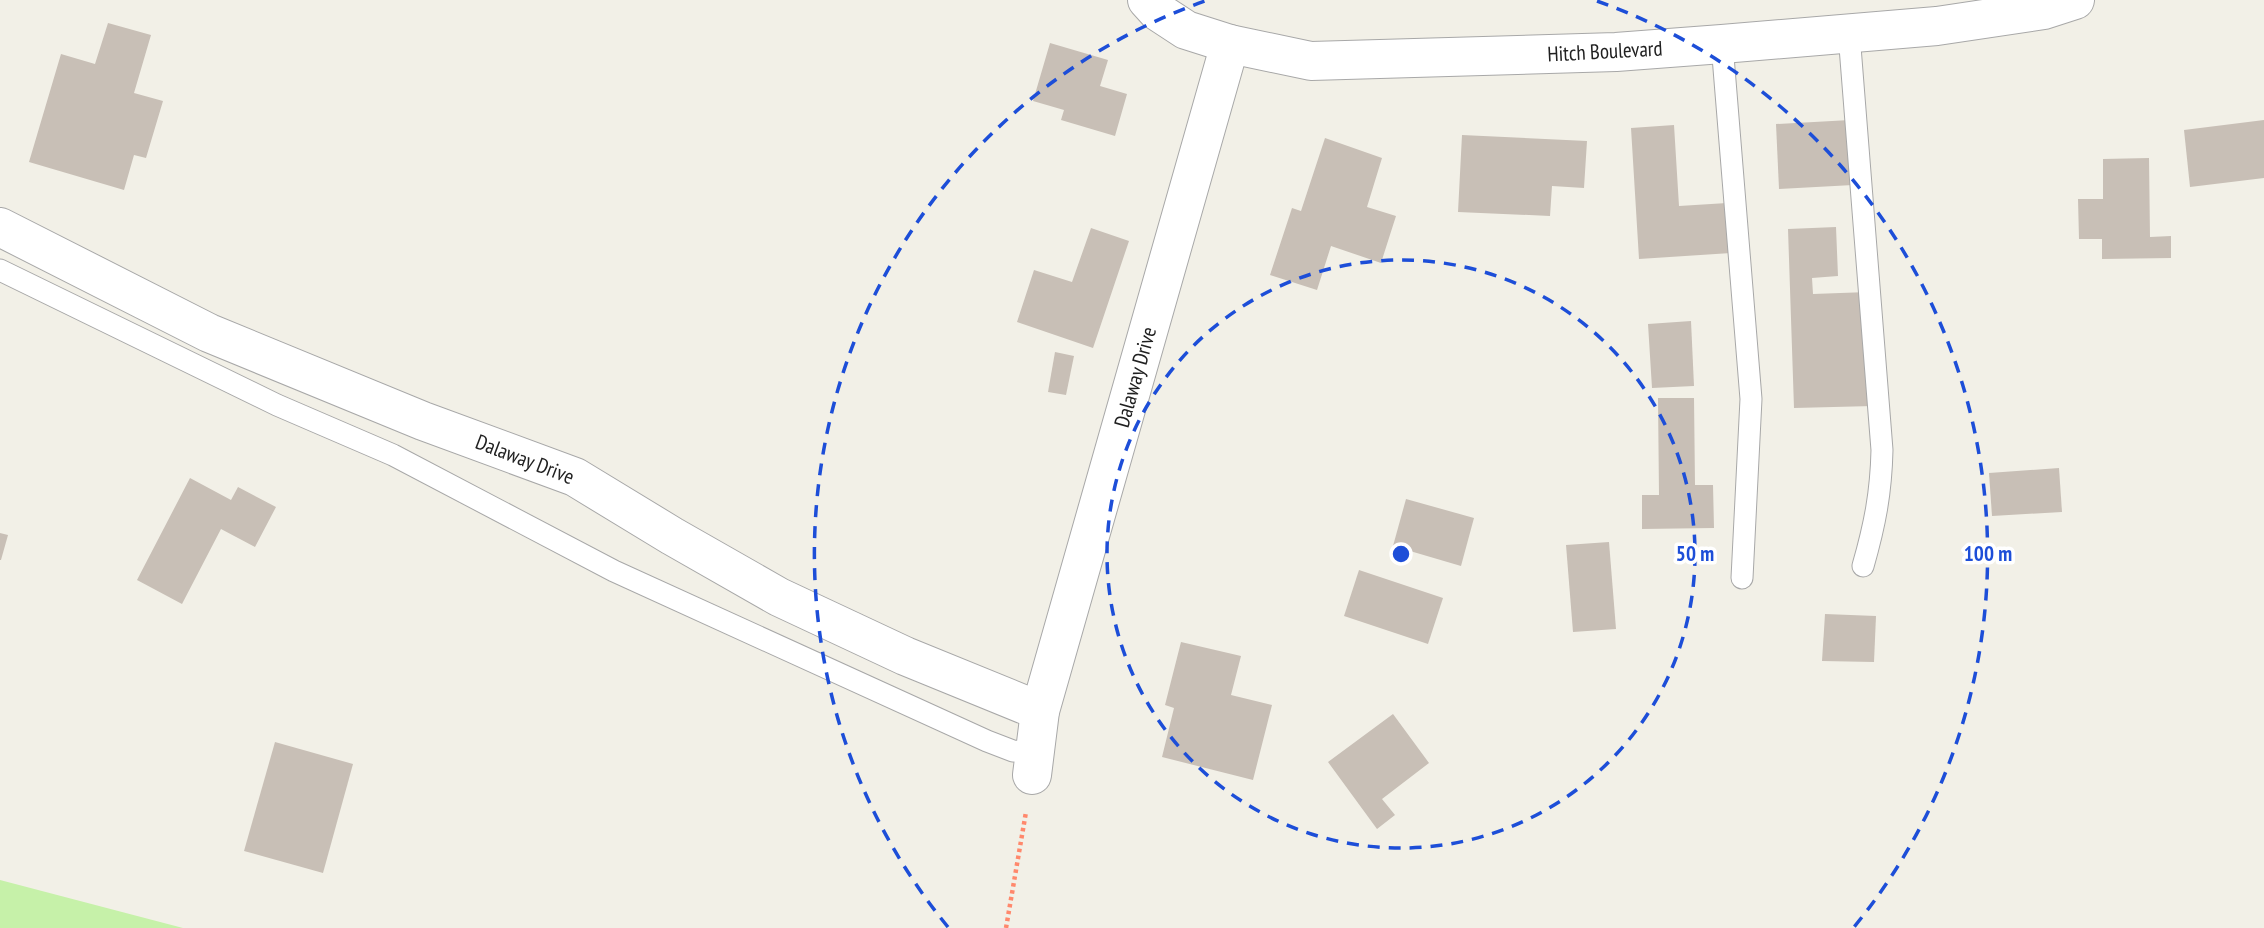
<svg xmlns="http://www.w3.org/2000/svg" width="2264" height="928" viewBox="0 0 2264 928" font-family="'PT Sans Narrow',sans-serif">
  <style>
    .grass { fill: #c6f1a9 }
    .building { fill: #c8bfb6 }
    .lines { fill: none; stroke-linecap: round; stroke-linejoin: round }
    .service-casing { stroke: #a8a8a8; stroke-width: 23 }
    .minor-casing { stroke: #a8a8a8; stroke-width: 40 }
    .path { stroke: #ff886c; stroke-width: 4.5; stroke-dasharray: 3.5 3.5; stroke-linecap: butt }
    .service { stroke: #fff; stroke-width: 21 }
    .minor { stroke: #fff; stroke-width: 38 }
    .ring { fill: none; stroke: #1d4ed8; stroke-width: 3.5; stroke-dasharray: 12 9 }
    .labels { text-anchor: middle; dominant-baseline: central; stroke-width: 7; stroke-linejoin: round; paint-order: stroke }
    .street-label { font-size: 21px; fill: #212121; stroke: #fff }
    .centre { fill: #1d4ed8; stroke: #fff; stroke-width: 3.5 }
    .ring-label { font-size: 21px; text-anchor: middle; font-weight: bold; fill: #1d4ed8; stroke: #fff; stroke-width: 7; stroke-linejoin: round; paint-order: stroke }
  </style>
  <rect width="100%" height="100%" fill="#f2f0e7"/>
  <!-- grass -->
  <path class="grass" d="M0,880L183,928H0Z"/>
  <!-- building -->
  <g class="building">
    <path d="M108,23L151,35L134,93L163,101L146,158L134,155L124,190L29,162L61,54L95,64Z"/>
    <path d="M1050,43L1108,60L1100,86L1127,94L1115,136L1061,120L1064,110L1033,101Z"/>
    <path d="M1850,120L1853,185L1779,189L1776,124Z"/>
    <path d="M2264,120V178L2190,187L2184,130Z"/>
    <path d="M1674,125L1679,206L1727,203L1731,253L1639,259L1631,128Z"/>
    <path d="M1462,135L1587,141L1584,188L1552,186L1550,216L1458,212Z"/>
    <path d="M1325,138L1382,158L1367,207L1396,216L1381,263L1331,246L1317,290L1270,275L1292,208L1301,211Z"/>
    <path d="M2149,158L2150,237L2171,236V258L2102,259V239H2079L2078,199H2103V159Z"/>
    <path d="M1836,227L1838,276L1812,278L1813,294L1868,292L1873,406L1794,408L1788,229Z"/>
    <path d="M1091,228L1129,241L1093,348L1017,322L1034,270L1072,282Z"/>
    <path d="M1691,321L1694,386L1652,388L1648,324Z"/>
    <path d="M1055,352L1074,356L1066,395L1048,392Z"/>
    <path d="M1658,398H1694L1695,485H1713L1714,528L1642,529V495H1659Z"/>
    <path d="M2059,468L2062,512L1992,516L1989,473Z"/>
    <path d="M190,478L231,500L238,487L276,507L255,547L221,529L182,604L137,580Z"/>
    <path d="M1406,499L1474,518L1461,566L1393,546Z"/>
    <path d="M0,533L8,535L1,560H0Z"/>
    <path d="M1609,542L1616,629L1573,632L1566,545Z"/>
    <path d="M1359,570L1443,598L1428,644L1344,616Z"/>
    <path d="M1825,614L1876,616L1874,662L1822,661Z"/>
    <path d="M1181,642L1241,656L1231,695L1272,705L1253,780L1162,757L1174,708L1165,705Z"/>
    <path d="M1393,714L1429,763L1382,799L1395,815L1377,829L1328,762Z"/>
    <path d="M275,742L353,764L323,873L244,851Z"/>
  </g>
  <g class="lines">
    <!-- service casing -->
    <g class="service-casing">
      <g id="service">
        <path d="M1849,34L1882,450C1881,493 1875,524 1863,566"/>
        <path d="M1722,44L1751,399L1742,578"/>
        <path d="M0,270L277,405L393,455L614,571L987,741L1013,751L1035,752"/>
      </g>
    </g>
    <!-- minor casing -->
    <g class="minor-casing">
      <g id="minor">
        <path d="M1147,0L1157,11L1186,30L1230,44L1311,61L1616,52L1722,44L1937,26L2044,10L2075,0"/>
        <path d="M0,227L209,333L423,421L575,477L672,536L779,597L905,656L1040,711"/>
        <path d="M1032,775L1040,711L1230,44"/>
      </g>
    </g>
    <!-- path -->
    <path class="path" d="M1006,928L1026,812"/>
    <!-- service -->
    <use href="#service" class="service"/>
    <!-- minor -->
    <use href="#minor" class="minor"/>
  </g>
  <!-- distance rings -->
  <g class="ring">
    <circle cx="1401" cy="554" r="294"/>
    <path d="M948 927A587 587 0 0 1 1205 1M1597 1A587 587 0 0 1 1854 927"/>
  </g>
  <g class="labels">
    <!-- street labels -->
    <g class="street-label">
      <text transform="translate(1605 51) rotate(-3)">Hitch Boulevard</text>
      <text transform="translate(1135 377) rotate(-74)">Dalaway Drive</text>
      <text transform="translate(525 459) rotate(21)">Dalaway Drive</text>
    </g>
  </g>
  <circle cx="1401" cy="554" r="10" class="centre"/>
  <g class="ring-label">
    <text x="1695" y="561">50 m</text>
    <text x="1988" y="561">100 m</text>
  </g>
</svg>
